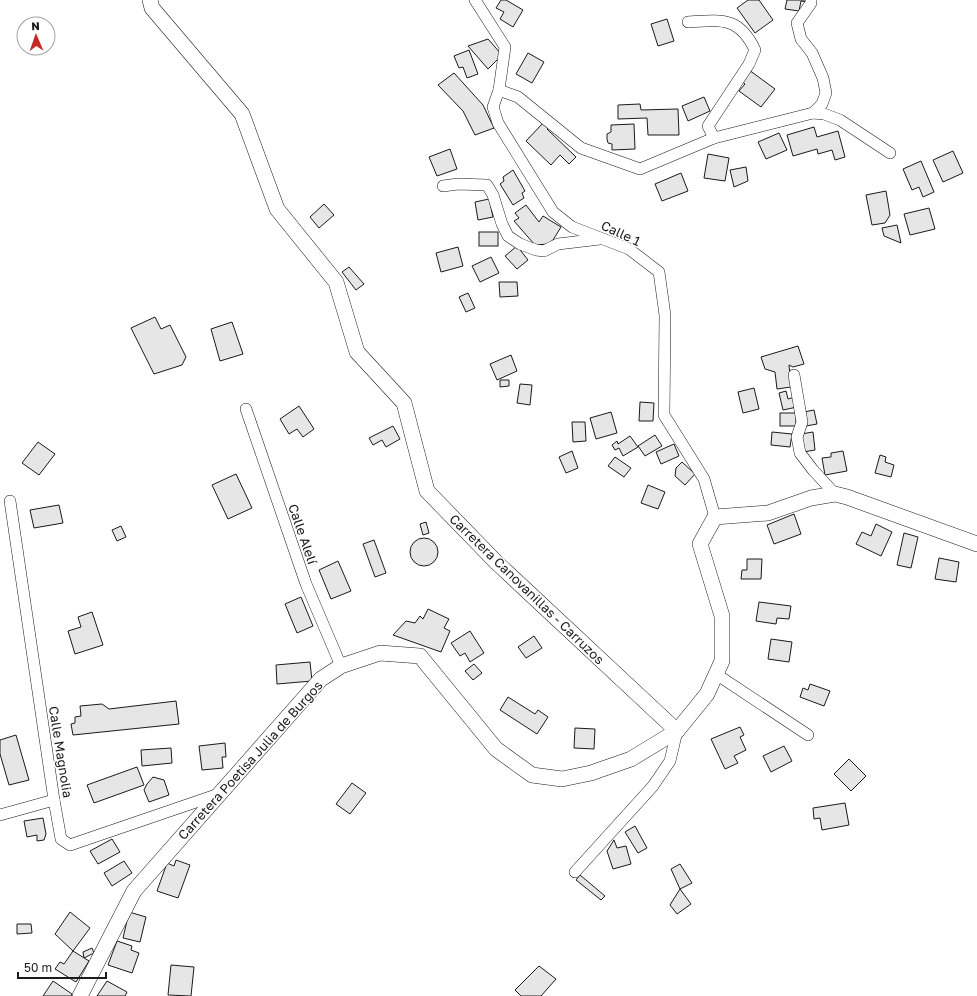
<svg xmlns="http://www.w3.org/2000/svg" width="977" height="996" viewBox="0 0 977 996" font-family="'Golos Text',sans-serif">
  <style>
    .building { fill: #e6e6e6; stroke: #1a1a1a }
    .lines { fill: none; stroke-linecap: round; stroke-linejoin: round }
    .street-casing { stroke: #1a1a1a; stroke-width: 12 }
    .secondary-casing { stroke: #1a1a1a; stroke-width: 16 }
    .street { stroke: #fff; stroke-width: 11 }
    .secondary { stroke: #fff; stroke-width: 15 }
    .labels { text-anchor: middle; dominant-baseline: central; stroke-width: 3; stroke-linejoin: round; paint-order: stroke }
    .street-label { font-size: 13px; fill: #1a1a1a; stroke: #fff }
  </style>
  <rect width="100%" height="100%" fill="#fff"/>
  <!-- building -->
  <g class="building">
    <path d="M501,0H506L523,10L513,27L500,19L504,12L496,8Z"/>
    <path d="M748,0H759L773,20L755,33L737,8Z"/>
    <path d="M787,0H808L807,2L801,1L799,11L785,9Z"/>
    <path d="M667,19L674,41L658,46L651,24Z"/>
    <path d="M488,39L502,55L488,69L468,46Z"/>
    <path d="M469,50L478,74L467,78L463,67L459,68L454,56Z"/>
    <path d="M528,53L544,62L532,83L516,74Z"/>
    <path d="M749,70L775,89L761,107L739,91L745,84L741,81Z"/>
    <path d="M454,73L483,105L494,128L475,135L463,111L438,85Z"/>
    <path d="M704,97L710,111L688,121L682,106Z"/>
    <path d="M640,104L641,110L678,109L679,135H648L647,118L618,119V105Z"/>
    <path d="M544,122L550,127L547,129L576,157L569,164L560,155L551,165L526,141Z"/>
    <path d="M634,124L635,149L612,150V144L608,143L607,139V134L611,132V125Z"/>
    <path d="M814,127L817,137L838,131L845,157L835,160L832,150L818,154L817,149L793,156L787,135Z"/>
    <path d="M779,133L787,150L766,159L758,142Z"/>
    <path d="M450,149L457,169L437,176L429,157Z"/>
    <path d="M953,151L963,173L943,182L933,160Z"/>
    <path d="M708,154L729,158L725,181L704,178Z"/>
    <path d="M921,161L934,192L923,197L919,187L912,190L903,169Z"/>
    <path d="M746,167L748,181L734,187L730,170Z"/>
    <path d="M513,170L525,191L522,193L524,198L513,205L500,184L504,181L503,177Z"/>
    <path d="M681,173L688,191L662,201L655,184Z"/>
    <path d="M886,191L890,215L885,223L872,225L866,195Z"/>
    <path d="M489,199L493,217L478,220L475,202Z"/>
    <path d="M324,204L334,215L319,228L310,217Z"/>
    <path d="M526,205L539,222L543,216L561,227L553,240L548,244L535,245L514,221L519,218L515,213Z"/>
    <path d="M929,208L935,229L910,235L904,214Z"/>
    <path d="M897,225L901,243L884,236L882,228Z"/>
    <rect x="479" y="232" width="19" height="14"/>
    <path d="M517,246L528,260L517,269L505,256Z"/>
    <path d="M458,247L463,266L441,272L436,253Z"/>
    <path d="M491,257L499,273L480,282L472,266Z"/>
    <path d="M349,267L364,284L356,290L342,272Z"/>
    <path d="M499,282H517L518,296L500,297Z"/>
    <path d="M468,293L475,308L466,312L459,297Z"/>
    <path d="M155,317L161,329L170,325L186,357L182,365L154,374L131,328Z"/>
    <path d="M232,322L243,354L220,361L211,329Z"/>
    <path d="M798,346L804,364L793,367L789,365L791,387L777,389L775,372L765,369L761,357Z"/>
    <path d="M511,355L517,371L497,380L490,364Z"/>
    <path d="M500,380H509V386L500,387Z"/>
    <path d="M520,384L532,385L530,405L517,403Z"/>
    <path d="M754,388L759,409L743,413L738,392Z"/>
    <path d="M786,391L788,399L795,397L797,407L783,410L779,393Z"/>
    <path d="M640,402L654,403L653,421H639Z"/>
    <path d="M299,406L314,429L303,437L297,429L289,434L280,419Z"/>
    <path d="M814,410L817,424L806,426L804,412Z"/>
    <path d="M611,412L617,433L596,439L590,418Z"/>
    <rect x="780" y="413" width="16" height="13"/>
    <path d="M572,422H585L586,441L573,442Z"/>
    <path d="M393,426L400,439L386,447L382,440L373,445L369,438Z"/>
    <path d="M772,432L792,434L790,447L771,445Z"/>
    <path d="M813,432L815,450L803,452L801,434Z"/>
    <path d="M655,435L662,446L645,456L638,446Z"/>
    <path d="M630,436L638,447L623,456L619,448L615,450L612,445L617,441L618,444Z"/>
    <path d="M38,442L55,454L39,475L22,463Z"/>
    <path d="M674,444L679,456L661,464L656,452Z"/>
    <path d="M572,451L578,468L566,473L559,457Z"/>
    <path d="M843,451L847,471L825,475L822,458L831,457V453Z"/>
    <path d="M880,455L886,457L885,462L894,465L891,477L875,473Z"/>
    <path d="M615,457L631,468L624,477L608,466Z"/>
    <path d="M682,462L695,474L685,485L675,476L676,468Z"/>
    <path d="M236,474L252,508L228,519L212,485Z"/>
    <path d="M648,485L665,492L658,509L641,503Z"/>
    <path d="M59,505L63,523L34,528L30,510Z"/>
    <path d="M794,514L801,534L774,544L767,525Z"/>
    <path d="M426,522L429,533L423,535L420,524Z"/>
    <path d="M876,524L892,532L881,556L856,544L862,532L871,536Z"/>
    <path d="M121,526L126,537L117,541L112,530Z"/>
    <path d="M904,533L918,537L911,568L897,565Z"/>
    <circle cx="424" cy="552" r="14"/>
    <path d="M374,540L386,573L375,577L363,544Z"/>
    <path d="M939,558L959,562L956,582L935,579Z"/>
    <path d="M747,559H762L761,579H741L742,570H747Z"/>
    <path d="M338,561L351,591L331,599L319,570Z"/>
    <path d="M301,597L313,626L297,633L285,604Z"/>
    <path d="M759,602L791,606L789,619L777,618L776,624L756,621Z"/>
    <path d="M428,609L449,619L444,628L450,631L441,652L393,635L406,621L415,623L420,616L423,619Z"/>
    <path d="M92,612L103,645L75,654L68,631L81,627L78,617Z"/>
    <path d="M470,631L484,653L470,662L465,653L460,656L451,643Z"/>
    <path d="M534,636L542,648L526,658L518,647Z"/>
    <path d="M771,639L792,642L789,662L768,659Z"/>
    <path d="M310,662L312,681L277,684L276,665Z"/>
    <path d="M474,664L482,673L473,680L465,671Z"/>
    <path d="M810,684L830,691L824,706L800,697L803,688L808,690Z"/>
    <path d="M508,697L535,714L538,710L548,717L537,734L500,710Z"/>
    <path d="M176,701L179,724L73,735L71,724L75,723V717L81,716L80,706L102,704L109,709Z"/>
    <path d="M740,727L744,735L740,737L746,750L734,756L738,763L725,769L711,739Z"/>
    <path d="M575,728L595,729L594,749L574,748Z"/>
    <path d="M16,735L29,780L9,785L0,754V740Z"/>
    <path d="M225,743L226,757H222L223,768L202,770L199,746Z"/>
    <path d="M784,746L792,761L771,772L763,756Z"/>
    <path d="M171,748L172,763L142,766L141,750Z"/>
    <path d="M849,759L866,776L851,791L834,774Z"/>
    <path d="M137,767L144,785L94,803L87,785Z"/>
    <path d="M153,777L164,780L169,795L149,802L144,790L147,784Z"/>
    <path d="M352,783L366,793L350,814L336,804Z"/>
    <path d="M845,803L849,825L822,830L820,818L814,819L813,808Z"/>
    <path d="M43,818L46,834L44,840L37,841V835L27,837L24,821Z"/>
    <path d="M635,826L647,848L638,853L625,832Z"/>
    <path d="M112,839L120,852L98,864L90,851Z"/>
    <path d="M614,840L617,848L626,846L631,864L613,869L607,851Z"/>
    <path d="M176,860L190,865L178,898L157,891L167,863L174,866Z"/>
    <path d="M124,861L132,873L112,886L104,873Z"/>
    <path d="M680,864L692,883L680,889L671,869Z"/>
    <path d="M580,875L605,896L601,900L576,880Z"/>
    <path d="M680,889L691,904L677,914L670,905Z"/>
    <path d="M70,912L90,928L73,951L55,934Z"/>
    <path d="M129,912L146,917L140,942L123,938Z"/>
    <path d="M17,924H31L32,933L17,934Z"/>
    <path d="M117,941L132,946L131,950L139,953L132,973L108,965Z"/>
    <path d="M92,948L94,953L84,958L83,952Z"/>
    <path d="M73,951L89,961L76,982L55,969L60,962L64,964Z"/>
    <path d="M171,965L194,967L191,996L168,995Z"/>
    <path d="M539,966L556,979L541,996H521L515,990Z"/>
    <path d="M53,981L72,994L71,996H43Z"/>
    <path d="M107,981L127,992L125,996H97Z"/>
  </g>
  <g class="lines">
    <!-- street casing -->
    <g class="street-casing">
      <g id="street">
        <path d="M475,0L505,47L499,90L493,107L498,123L553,212L572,227L629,249L659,272L665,315L664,415L704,479L715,517"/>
        <path d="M811,0V3L797,23L801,39L812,53L823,78L826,93L822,104L813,113"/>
        <path d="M688,22C721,20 739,16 755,50L749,64L708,126L714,138"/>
        <path d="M499,90L518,97L581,148L640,169L714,138L813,113L824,114L840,120L890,153"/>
        <path d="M443,186L458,184L487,185L493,195L502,224L508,236L520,244L536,250L544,251L558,244L600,239"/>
        <path d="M794,375L802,422L797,437L800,453L813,470L835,494"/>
        <path d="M246,409L306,584L341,666"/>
        <path d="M10,501L54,800L61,839L70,845L219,794"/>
        <path d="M716,674L808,735"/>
        <path d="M0,815L54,800"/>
        <path d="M575,872L653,786L670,761L677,731"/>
      </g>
    </g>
    <!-- secondary casing -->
    <g class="secondary-casing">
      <g id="secondary">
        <path d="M150,0L152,8L242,114L277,209L336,282L357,352L404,403L427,491L496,562L677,731"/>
        <path d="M80,996L134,891L321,679L341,666L380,653L420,656L496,749L532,775L562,779L591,773L631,759L677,731L707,694L722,661V616L700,544L715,517L768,513L811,498L835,494L847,497L977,544"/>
      </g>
    </g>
    <!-- street -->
    <use href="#street" class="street"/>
    <!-- secondary -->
    <use href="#secondary" class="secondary"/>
  </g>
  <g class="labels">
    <!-- street labels -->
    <g class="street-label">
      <text transform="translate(621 233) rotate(25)">Calle 1</text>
      <text transform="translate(303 534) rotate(71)">Calle Alelí</text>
      <text transform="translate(527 589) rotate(44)">Carretera Canovanillas - Carruzos</text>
      <text transform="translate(61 752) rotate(81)">Calle Magnolia</text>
      <text transform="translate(250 760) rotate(-48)">Carretera Poetisa Julia de Burgos</text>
    </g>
  </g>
  <!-- north arrow -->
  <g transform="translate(36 36) rotate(358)"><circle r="19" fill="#ffffff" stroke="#a3a3a3"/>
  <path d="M0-3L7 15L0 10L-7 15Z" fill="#c62828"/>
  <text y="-6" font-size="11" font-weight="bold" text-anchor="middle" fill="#1a1a1a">N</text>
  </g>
  <!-- scale -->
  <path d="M18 972v6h88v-6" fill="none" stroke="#1a1a1a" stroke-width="2"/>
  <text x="24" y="972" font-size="12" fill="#1a1a1a" stroke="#ffffff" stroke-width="3" paint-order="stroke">50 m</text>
</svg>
